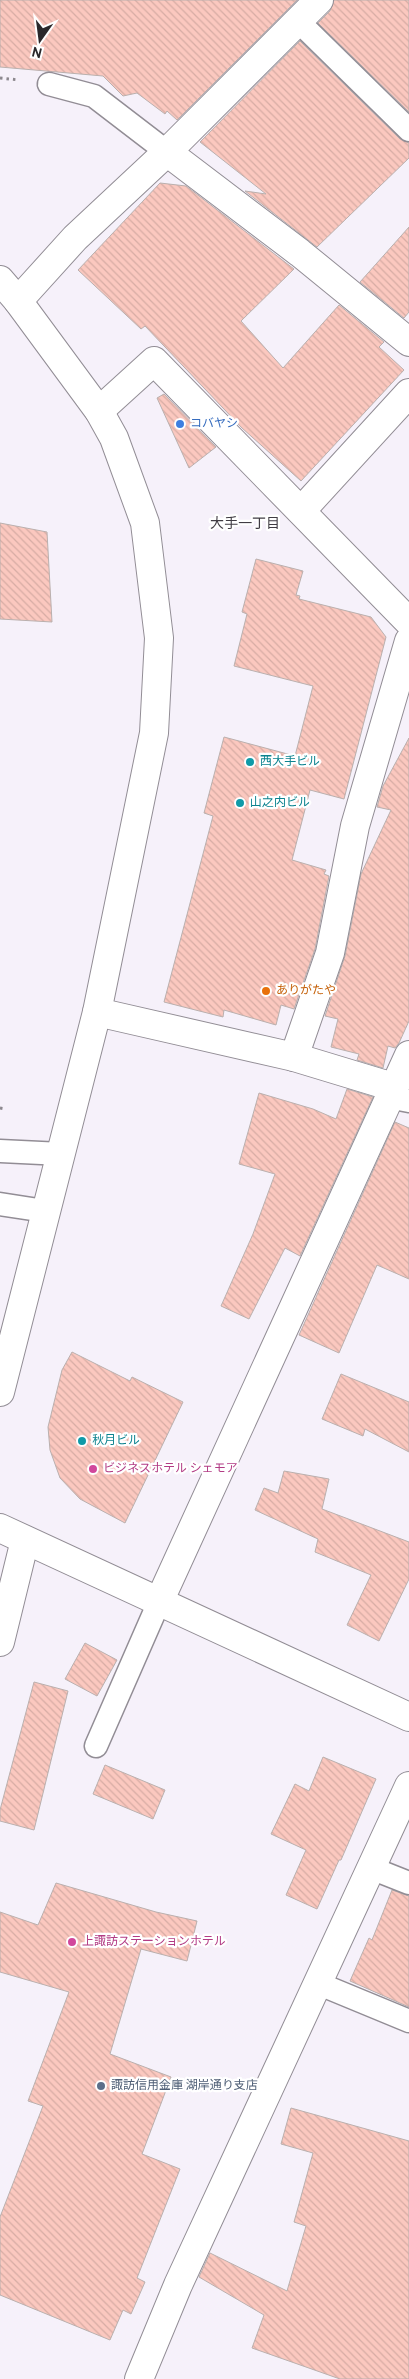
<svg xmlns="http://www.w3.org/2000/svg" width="409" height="2379" viewBox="0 0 409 2379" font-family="Overpass,'Noto Sans JP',sans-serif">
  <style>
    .building { fill: url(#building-back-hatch); stroke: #bab0ae }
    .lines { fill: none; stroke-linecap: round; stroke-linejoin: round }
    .service-casing { stroke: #928d95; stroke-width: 25 }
    .minor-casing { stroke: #928d95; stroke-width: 30 }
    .tertiary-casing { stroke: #928d95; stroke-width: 30 }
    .path { stroke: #8c888e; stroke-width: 3; stroke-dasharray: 2.5 4; stroke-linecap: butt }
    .service { stroke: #fff; stroke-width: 22 }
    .minor { stroke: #fff; stroke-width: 28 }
    .tertiary { stroke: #fff; stroke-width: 28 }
    .shop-dot { fill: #3f7fe0; stroke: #fff; stroke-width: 2 }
    .culture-dot { fill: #0f9aa8; stroke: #fff; stroke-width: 2 }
    .food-dot { fill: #e8710a; stroke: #fff; stroke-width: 2 }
    .hotel-dot { fill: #d1479c; stroke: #fff; stroke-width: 2 }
    .service-dot { fill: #5c6f8a; stroke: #fff; stroke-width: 2 }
    .labels { text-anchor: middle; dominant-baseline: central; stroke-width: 4.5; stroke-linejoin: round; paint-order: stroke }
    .shop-label { font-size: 12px; fill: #366cbe; stroke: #fff; text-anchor: start }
    .culture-label { font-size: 12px; fill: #0d838f; stroke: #fff; text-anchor: start }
    .food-label { font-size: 12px; fill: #c56008; stroke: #fff; text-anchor: start }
    .hotel-label { font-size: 12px; fill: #b23c85; stroke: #fff; text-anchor: start }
    .service-label { font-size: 12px; fill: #4e5e75; stroke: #fff; text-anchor: start }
    .neighbourhood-label { font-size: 14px; fill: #403c43; stroke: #fff }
  </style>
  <defs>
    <pattern id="building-back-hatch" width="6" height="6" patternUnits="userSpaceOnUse" patternTransform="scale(1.25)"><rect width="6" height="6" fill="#fbc8bf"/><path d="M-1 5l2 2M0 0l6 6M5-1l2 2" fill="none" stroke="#d7aca4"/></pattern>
  </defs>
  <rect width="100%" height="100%" fill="#f6f1fa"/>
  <!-- building -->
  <g class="building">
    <path d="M0,0H297L177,120L167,111L165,114L137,93L123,96L103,76L0,67Z"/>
    <path d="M334,0H409V112L318,23L330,11Z"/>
    <path d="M300,41L400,139L409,143V158L317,247L245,191L266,194L200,142Z"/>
    <path d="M160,183L186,186L294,269L241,321L283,368L339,305L384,342L379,347L404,370L301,481L242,428L145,326L141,329L78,270Z"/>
    <path d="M409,227V312L404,318L360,282Z"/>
    <path d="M164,394L216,447L189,468L157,398Z"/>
    <path d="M0,523L47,532L52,622L0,619Z"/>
    <path d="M256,559L303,571L296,595L300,596L299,599L371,617L386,637L344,799L310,790L292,860L326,870L324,874L329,876L315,949L294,1009L281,1005L276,1025L224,1010L223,1017L164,1002L213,816L204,813L224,737L295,756L313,686L234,666L247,614L242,612Z"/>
    <path d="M409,738V1021L399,1043L395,1048L388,1046L383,1068L357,1060L359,1054L331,1047L338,1019L325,1016L345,956L361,874L391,810L377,807L383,786Z"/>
    <path d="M347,1089L373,1097L300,1256L285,1248L249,1319L221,1306L253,1234L275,1174L239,1164L259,1093L313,1109L336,1119Z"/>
    <path d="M395,1122L409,1128V1279L377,1265L339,1353L299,1335Z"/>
    <path d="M72,1352L130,1381L132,1377L183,1402L125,1523L80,1499L60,1478L50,1450L48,1427L62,1370Z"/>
    <path d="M341,1374L409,1402V1452L365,1429L363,1436L322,1419Z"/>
    <path d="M284,1471L329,1479L322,1509L409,1542V1579L379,1641L347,1625L371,1575L315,1552L318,1539L255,1510L264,1488L278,1493Z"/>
    <path d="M85,1643L117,1660L97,1696L65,1679Z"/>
    <path d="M34,1682L68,1691L34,1830L0,1821V1810Z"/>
    <path d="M323,1757L376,1779L341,1860H339L317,1909L286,1895L306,1850L271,1834L295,1784L309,1791Z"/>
    <path d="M105,1765L165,1790L153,1819L93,1794Z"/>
    <path d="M56,1883L156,1912L197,1921L187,1961L141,1949L110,2054L171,2077L142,2154L180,2169L137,2278L145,2282L131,2314L123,2310L110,2340L0,2295V2217L43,2106L28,2101L69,1992L0,1972V1912L38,1925Z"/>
    <path d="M392,1890L409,1896V2007L350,1981L369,1938L372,1940Z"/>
    <path d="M291,2108L409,2141V2379H340L252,2348L264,2315L199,2277L210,2253L287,2291L306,2226L294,2222L313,2153L281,2144Z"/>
  </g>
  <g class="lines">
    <!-- service casing -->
    <g class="service-casing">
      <g id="service">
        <path d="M298,21L409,130"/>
        <path d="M49,84L94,96L167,152"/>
        <path d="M388,1097L409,1101"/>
        <path d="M0,1151L62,1154"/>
        <path d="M0,1204L45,1211"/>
        <path d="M96,1746L159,1602"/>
        <path d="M371,1868L409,1883"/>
        <path d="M317,1983L409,2021"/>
      </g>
    </g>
    <!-- minor casing -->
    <g class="minor-casing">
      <g id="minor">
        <path d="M167,152L300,253L409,342"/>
        <path d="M18,301L75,238L167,152L319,0"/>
        <path d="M99,411L154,361L409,622"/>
        <path d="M301,511L409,393"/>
        <path d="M97,1012L294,1057L393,1087"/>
        <path d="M294,1057L330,953L355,826L409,641"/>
        <path d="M159,1602L409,1055"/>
        <path d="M0,1642L25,1540"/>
      </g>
    </g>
    <!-- tertiary casing -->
    <g class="tertiary-casing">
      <g id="tertiary">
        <path d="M0,280L18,301L99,411L114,438L145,523L159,638L154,733L97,1012L0,1392"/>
        <path d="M0,1528L409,1717"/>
        <path d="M139,2379L178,2285L409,1786"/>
      </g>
    </g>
    <!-- path -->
    <g class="path">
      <path d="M0,78L19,80"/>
      <path d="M0,1108L6,1109"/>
    </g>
    <!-- service -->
    <use href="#service" class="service"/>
    <!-- minor -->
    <use href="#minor" class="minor"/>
    <!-- tertiary -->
    <use href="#tertiary" class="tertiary"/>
  </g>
  <!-- markers -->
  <circle class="shop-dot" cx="180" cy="424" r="5"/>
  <g class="culture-dot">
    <circle cx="250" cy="762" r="5"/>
    <circle cx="240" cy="803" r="5"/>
    <circle cx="82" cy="1441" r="5"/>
  </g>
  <circle class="food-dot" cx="266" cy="991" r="5"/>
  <g class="hotel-dot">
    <circle cx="93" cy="1469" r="5"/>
    <circle cx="72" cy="1942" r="5"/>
  </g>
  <circle class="service-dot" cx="101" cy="2086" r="5"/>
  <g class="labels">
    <!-- shop labels -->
    <g class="shop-label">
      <text x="190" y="424">コバヤシ</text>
    </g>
    <!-- culture labels -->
    <g class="culture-label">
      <text x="260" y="762">西大手ビル</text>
      <text x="250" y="803">山之内ビル</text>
      <text x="92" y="1441">秋月ビル</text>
    </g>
    <!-- food labels -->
    <g class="food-label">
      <text x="276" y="991">ありがたや</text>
    </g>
    <!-- hotel labels -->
    <g class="hotel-label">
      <text x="103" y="1469">ビジネスホテル シェモア</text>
      <text x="82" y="1942">上諏訪ステーションホテル</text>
    </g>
    <!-- service labels -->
    <g class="service-label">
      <text x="111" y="2086">諏訪信用金庫 湖岸通り支店</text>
    </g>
    <!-- neighbourhood labels -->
    <g class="neighbourhood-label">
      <text x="245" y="524">大手一丁目</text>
    </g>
  </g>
  <!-- north arrow -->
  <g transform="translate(40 40) rotate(194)" stroke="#ffffff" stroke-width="4" paint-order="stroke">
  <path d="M0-4L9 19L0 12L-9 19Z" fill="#2a282b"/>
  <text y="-8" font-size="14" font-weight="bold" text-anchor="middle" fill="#2a282b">N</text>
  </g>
</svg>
